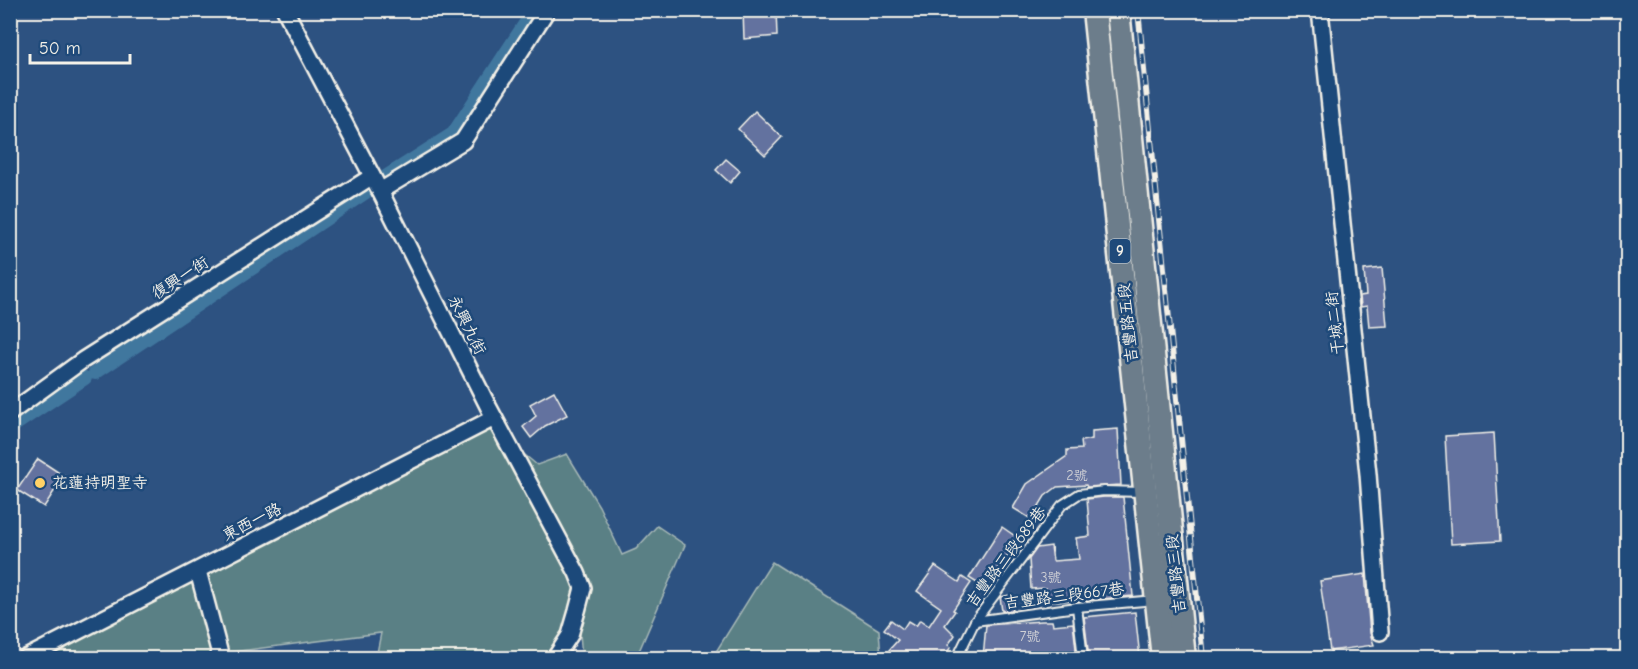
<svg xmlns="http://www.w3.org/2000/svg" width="1638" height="669" viewBox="0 0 1638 669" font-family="'Comic Neue','LXGW WenKai TC',sans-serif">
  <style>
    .green { fill: #5a8085; stroke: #a7b8b6; stroke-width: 1.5 }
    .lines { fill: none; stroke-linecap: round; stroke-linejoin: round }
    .canal { stroke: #41779e; stroke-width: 14 }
    .building { fill: #64729f; stroke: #f4f1e8; stroke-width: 1.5 }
    .service-casing { stroke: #f4f1e8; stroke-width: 12 }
    .minor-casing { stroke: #f4f1e8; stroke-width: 20 }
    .primary-casing { stroke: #f4f1e8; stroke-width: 27 }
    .service { stroke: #1f4a7a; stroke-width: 8 }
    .minor { stroke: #1f4a7a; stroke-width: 15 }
    .primary { stroke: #6c7d8b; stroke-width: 22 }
    .rail-casing { stroke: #f4f1e8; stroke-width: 6 }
    .rail { stroke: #1f4a7a; stroke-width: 4; stroke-dasharray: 11; stroke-linecap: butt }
    .poi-dot { fill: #ffd166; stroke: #1f4a7a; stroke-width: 2 }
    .labels { text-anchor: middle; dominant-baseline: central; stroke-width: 5; stroke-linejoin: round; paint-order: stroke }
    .number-label { font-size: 14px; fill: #d0d1d6 }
    .shield { fill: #1f4a7a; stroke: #b4bfc7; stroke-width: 1.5 }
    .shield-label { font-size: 15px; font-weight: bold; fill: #f4f1e8 }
    .street-label { font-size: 16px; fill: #f4f1e8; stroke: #1f4a7a }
    .poi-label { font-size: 16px; fill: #f4f1e8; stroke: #1f4a7a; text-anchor: start }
  </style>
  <rect width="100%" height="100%" fill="#2d5281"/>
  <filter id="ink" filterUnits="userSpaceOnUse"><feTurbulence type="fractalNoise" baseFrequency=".0167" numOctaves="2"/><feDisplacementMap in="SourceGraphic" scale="12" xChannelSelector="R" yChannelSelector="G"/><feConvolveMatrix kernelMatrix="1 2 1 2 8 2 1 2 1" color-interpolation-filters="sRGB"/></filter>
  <g filter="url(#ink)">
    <!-- green -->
    <g class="green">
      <path d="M491,427L537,465L567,454L599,506L622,555L636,549L657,526L685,545L636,658H582L580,633L576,632L552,658H376L381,633L185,658H28Z"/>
      <path d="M772,562L879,630L881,658H712Z"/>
    </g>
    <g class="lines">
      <!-- canal -->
      <g class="canal">
        <path d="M384,178L453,134L534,10"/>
        <path d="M95,373L372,188"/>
        <path d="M10,428L85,378"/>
      </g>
    </g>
    <!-- building -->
    <g class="building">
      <path d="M743,10H776L777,36L744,39Z"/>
      <path d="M755,111L782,137L765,155L738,129Z"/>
      <path d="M726,159L740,171L730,183L716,170Z"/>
      <path d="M1382,268L1387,326L1369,327L1367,306L1361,307L1360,296L1366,295L1364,270Z"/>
      <path d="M554,391L567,415L545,426L531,438L523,427L536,416L530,404Z"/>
      <path d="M1118,429L1121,485L1087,487L1086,485L1057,487L1045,496L1031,519L1013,508L1027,484L1067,456V450L1082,449L1081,441L1092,439V431Z"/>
      <path d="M1494,433L1500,541L1451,544L1445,436Z"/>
      <path d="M38,459L64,476L44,507L17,490Z"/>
      <path d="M1104,497H1123L1133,596L1090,600L1046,601V588L1031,589L1029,559L1037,548L1051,546L1053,561L1079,559L1076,538L1090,536L1087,499Z"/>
      <path d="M1002,527L1022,541L1011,555L1009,554L1002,562L985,588L969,578Z"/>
      <path d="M935,566L959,582L962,577L971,583L953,610L955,611L945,625L955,635L948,645L951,647L943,658H886L891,652L889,650L898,640L884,629L891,620L903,629L908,621L916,626L920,620L929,626L941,608L917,591Z"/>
      <path d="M1365,574L1370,633L1374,645L1330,651L1320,581Z"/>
      <path d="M1010,595L1013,610L1002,611L1000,597Z"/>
      <path d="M1135,612L1140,658H1089L1084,617Z"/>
      <path d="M1042,621H1052L1053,625L1073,623L1077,658H1048V653L1008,658H983L986,625Z"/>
    </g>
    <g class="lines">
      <!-- service casing -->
      <g class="service-casing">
        <g id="service">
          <path d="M1077,607L1083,658"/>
          <path d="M975,621L1077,607L1155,600"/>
          <path d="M957,658L975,621L1062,505L1079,494L1104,491L1142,492"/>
        </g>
      </g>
      <!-- minor casing -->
      <g class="minor-casing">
        <g id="minor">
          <path d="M285,10L380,191L488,406L577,573L583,588L577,611L570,635L555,658"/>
          <path d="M1320,10L1368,474L1380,632"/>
          <path d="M380,191L463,141L547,10"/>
          <path d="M10,413L83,360L371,177"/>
          <path d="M198,571L221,658"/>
          <path d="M26,658L494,418"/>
        </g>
      </g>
      <!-- primary casing -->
      <g class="primary-casing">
        <g id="primary">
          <path d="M1094,10L1163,658"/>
          <path d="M1118,10L1184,658"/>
        </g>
      </g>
      <!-- service -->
      <use href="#service" class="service"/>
      <!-- minor -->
      <use href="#minor" class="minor"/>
      <!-- primary -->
      <use href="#primary" class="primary"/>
      <!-- rail casing -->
      <g class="rail-casing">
        <path id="rail" d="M1138,10L1203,658"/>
      </g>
      <!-- rail -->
      <use href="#rail" class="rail"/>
    </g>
  </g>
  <!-- markers -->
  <circle class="poi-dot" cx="40" cy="483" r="6"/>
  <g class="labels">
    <!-- number labels -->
    <g class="number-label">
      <text x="1077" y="475">2號</text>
      <text x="1051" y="577">3號</text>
      <text x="1030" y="636">7號</text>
    </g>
    <!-- shield labels -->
    <rect class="shield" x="1109.5" y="239" width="21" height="24" rx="4.5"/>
    <g class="shield-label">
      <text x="1120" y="251">9</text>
    </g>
    <!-- street labels -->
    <g class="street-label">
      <text transform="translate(180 278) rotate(-33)">復興一街</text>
      <text transform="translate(1128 323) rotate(-96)">吉豐路五段</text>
      <text transform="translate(1335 323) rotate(-96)">干城二街</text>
      <text transform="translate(467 325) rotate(63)">永興九街</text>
      <text transform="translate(252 522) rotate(-27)">東西一路</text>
      <text transform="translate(1006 557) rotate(-53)">吉豐路三段689巷</text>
      <text transform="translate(1176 574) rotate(-96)">吉豐路三段</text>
      <text transform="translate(1064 596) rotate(-7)">吉豐路三段667巷</text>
    </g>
    <!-- poi labels -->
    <g class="poi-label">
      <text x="52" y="483">花蓮持明聖寺</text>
    </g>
  </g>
  <!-- margin -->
  <rect width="1638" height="669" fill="none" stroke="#1f4a7a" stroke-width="36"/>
  <rect x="18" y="18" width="1602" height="633" fill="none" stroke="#f4f1e8" stroke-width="2" filter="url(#ink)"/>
  <!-- scale -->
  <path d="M30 54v9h100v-9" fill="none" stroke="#f4f1e8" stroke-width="3"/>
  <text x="39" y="54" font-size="18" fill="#f4f1e8" stroke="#1f4a7a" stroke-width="4.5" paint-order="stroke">50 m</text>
</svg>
